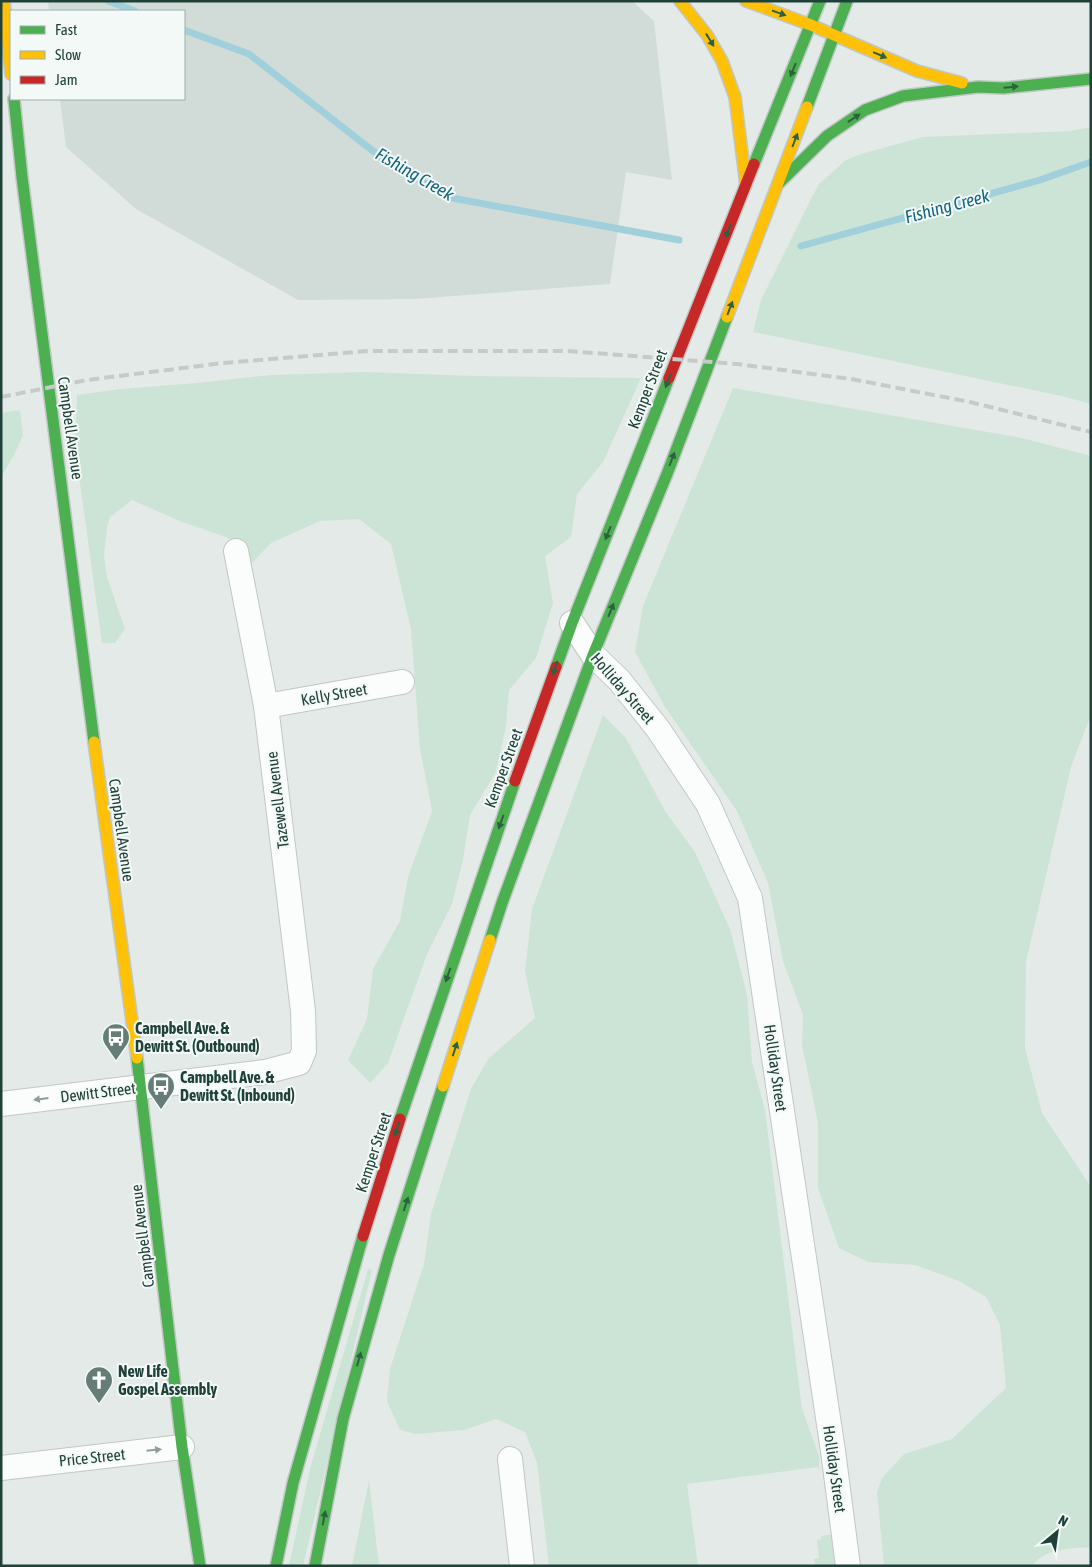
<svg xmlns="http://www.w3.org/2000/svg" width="1092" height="1567" viewBox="0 0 1092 1567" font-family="'Asap Condensed',sans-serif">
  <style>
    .built { fill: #d1dcd8 }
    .green { fill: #cce4d6 }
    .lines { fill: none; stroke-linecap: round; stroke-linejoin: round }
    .stream { stroke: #a1cfdc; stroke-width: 7 }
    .street-casing { stroke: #c1c7c5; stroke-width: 26 }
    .fast-casing { stroke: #c0c8c6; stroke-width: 14 }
    .slow-casing { stroke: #c0c8c6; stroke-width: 14 }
    .jam-casing { stroke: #c0c8c6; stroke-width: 14 }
    .street { stroke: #fbfcfc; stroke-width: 24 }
    .fast { stroke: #4caf50; stroke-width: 11 }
    .slow { stroke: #ffc107; stroke-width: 11 }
    .jam { stroke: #c62828; stroke-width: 11 }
    .rail { stroke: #c6cbca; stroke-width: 4; stroke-dasharray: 10 5; stroke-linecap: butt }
    .oneway { fill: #2d6141 }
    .oneway2 { fill: #8e9e9b }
    .labels { text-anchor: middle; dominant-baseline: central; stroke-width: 4; stroke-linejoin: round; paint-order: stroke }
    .street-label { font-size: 16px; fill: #20403a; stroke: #f2f9f6 }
    .poi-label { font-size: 16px; font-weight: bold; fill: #20403a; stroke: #f2f9f6; text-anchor: start }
    .water-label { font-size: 18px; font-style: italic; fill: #156581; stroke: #f2f9f6 }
  </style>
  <rect width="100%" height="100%" fill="#e4eae8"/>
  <!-- built -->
  <path class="built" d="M48,1H632L654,21L672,180L626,172L610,284L414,299L298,300L136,209L66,147L60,99H184V11H49Z"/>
  <!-- green -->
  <g class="green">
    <path d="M1091,127V404L1062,396L753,332L761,300L811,199L819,184L846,160L861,154L923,137L1070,131Z"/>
    <path d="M365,372L476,376L641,378L603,462L577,494L571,537L545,556L553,603L536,658L509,690L506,726L496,772L470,815L463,860L452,904L427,954L388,1063L370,1083L348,1060L367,1019L373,969L400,921L408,877L432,811L420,749L411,629L391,544L359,519L320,521L271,543L251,564L231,539L180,521L132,500L110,517L107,527L104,555L107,577L125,629L115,643H102L75,447L77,395L120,389L197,383L271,375Z"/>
    <path d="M733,388L1022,438L1091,456V715L1071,767L1026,962L1025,1048L1042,1113L1091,1187V1547C1072,1548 1043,1549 1032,1566H884L877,1492L882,1478L904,1454L952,1439L1006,1388L1000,1325L986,1297L959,1281L915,1265L868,1262L839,1248L818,1188V1123L802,1045L803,1015L783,961L768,883L737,811L665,707L635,652L643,606Z"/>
    <path d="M20,410L23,435L14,455L1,477V413Z"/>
    <path d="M603,715L626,738L665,811L695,852L730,929L747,994L752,1062L765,1110L802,1409L819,1456V1472L818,1467L687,1484L698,1566H549L537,1463L525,1432L496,1419L464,1430L415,1434L400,1430L387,1401L390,1369L424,1264L431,1214L471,1089L488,1059L535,1018L525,971L532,909Z"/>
    <path d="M368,1269L372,1270L303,1566H289L310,1469Z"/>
    <path d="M369,1480L379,1566H352Z"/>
    <path d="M834,1534L839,1566H815L814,1559L819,1558L817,1540L821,1539V1536Z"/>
  </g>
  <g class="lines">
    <!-- stream -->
    <g class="stream">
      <path d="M108,1L135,11"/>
      <path d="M184,30L249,54L387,162L452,198L679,240"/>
      <path d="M801,246L1040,180L1091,162"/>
    </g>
    <!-- street casing -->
    <g class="street-casing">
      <g id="street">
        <path d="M572,623L593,655L619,680L658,729L708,804L750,898L833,1451L848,1566"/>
        <path d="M266,706L402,682"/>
        <path d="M1,1104L265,1072L299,1063L304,1051L303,1011L266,706L236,551"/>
        <path d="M510,1459L522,1566"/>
        <path d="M1,1468L182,1447"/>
      </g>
    </g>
    <!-- fast casing -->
    <g class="fast-casing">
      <g id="fast">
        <path d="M14,99L22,177L94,742"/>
        <path d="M807,107L847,1"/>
        <path d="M754,164L820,1"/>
        <path d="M778,184L827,136L865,110L903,96L978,87L1004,88L1091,79"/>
        <path d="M556,667L572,623L669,378"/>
        <path d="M490,940L502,903L593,655L667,474L727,317"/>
        <path d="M137,1058L182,1447L200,1566"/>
        <path d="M400,1119L515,781"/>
        <path d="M276,1566L293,1483L363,1236"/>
        <path d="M315,1566L343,1419L389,1255L443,1086"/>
      </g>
    </g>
    <!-- slow casing -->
    <g class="slow-casing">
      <g id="slow">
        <path d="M4,1L11,74"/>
        <path d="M680,1L707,35L722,61L735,97L746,185"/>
        <path d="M746,1L811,25L917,71L962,83"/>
        <path d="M727,317L807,107"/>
        <path d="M94,742L137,1058"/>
        <path d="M443,1086L490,940"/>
      </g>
    </g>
    <!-- jam casing -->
    <g class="jam-casing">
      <g id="jam">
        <path d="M669,378L754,164"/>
        <path d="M515,781L556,667"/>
        <path d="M363,1236L400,1119"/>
      </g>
    </g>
    <!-- street -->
    <use href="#street" class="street"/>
    <!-- fast -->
    <use href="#fast" class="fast"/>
    <!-- slow -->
    <use href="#slow" class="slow"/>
    <!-- jam -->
    <use href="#jam" class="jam"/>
    <!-- rail -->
    <path class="rail" d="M1,397L87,380L223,363L367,351H568L737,364L851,379L970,402L1091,432"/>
  </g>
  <!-- one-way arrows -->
  <defs><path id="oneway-solid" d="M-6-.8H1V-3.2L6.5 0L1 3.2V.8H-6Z" transform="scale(1.25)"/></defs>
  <g class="oneway">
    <use href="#oneway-solid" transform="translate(779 13) rotate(19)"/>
    <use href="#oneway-solid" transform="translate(710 40) rotate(58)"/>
    <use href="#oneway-solid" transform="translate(880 55) rotate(23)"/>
    <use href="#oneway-solid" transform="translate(793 70) rotate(112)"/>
    <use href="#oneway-solid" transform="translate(1011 87) rotate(-5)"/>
    <use href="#oneway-solid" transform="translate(854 118) rotate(-34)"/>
    <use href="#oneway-solid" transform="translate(795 140) rotate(-69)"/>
    <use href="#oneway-solid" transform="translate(728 231) rotate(111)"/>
    <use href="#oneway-solid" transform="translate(730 308) rotate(-69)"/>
    <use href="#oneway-solid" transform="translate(668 381) rotate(111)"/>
    <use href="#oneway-solid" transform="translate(672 459) rotate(-69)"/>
    <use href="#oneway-solid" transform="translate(608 533) rotate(112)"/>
    <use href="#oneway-solid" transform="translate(611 610) rotate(-68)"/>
    <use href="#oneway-solid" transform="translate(555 668) rotate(110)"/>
    <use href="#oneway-solid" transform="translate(501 822) rotate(110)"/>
    <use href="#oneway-solid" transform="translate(448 975) rotate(109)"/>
    <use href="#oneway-solid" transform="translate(455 1049) rotate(-72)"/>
    <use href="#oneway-solid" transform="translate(397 1129) rotate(108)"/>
    <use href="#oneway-solid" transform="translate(406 1204) rotate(-72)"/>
    <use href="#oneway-solid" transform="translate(359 1359) rotate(-74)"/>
    <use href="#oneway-solid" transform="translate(324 1518) rotate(-79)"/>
  </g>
  <g class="oneway2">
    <use href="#oneway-solid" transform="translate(41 1099) rotate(173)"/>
    <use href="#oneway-solid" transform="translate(154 1450) rotate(-6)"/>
  </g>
  <!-- icons -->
  <defs>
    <g id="bus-pin" transform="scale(1.4375)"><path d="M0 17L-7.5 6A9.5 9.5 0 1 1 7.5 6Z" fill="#657c77" stroke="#f2f9f6"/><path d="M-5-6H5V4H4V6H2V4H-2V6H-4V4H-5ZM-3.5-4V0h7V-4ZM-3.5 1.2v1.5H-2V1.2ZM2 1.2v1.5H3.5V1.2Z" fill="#fff"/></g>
    <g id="church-pin" transform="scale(1.4375)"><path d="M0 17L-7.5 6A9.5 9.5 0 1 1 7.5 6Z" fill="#657c77" stroke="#f2f9f6"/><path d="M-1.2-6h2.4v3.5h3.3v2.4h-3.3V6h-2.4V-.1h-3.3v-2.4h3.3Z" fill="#fff"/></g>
  </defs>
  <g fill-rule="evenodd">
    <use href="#bus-pin" x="116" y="1037"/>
    <use href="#bus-pin" x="161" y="1086"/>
    <use href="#church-pin" x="99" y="1380"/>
  </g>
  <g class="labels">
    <!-- street labels -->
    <g class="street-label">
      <text transform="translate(647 389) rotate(-69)">Kemper Street</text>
      <text transform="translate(71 428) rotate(82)">Campbell Avenue</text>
      <text transform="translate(623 688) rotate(49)">Holliday Street</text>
      <text transform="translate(334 694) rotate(-10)">Kelly Street</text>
      <text transform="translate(503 768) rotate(-70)">Kemper Street</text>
      <text transform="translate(277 800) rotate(-97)">Tazewell Avenue</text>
      <text transform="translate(122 830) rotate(82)">Campbell Avenue</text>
      <text transform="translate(776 1068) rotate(82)">Holliday Street</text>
      <text transform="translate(98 1092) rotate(-7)">Dewitt Street</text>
      <text transform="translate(373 1152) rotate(-72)">Kemper Street</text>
      <text transform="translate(142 1236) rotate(-97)">Campbell Avenue</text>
      <text transform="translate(92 1457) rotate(-6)">Price Street</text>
      <text transform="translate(835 1469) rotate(82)">Holliday Street</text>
    </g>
    <!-- poi labels -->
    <g class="poi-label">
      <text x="135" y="1028">Campbell Ave. &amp;<tspan x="135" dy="18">Dewitt St. (Outbound)</tspan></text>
      <text x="180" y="1077">Campbell Ave. &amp;<tspan x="180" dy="18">Dewitt St. (Inbound)</tspan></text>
      <text x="118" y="1371">New Life<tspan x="118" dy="18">Gospel Assembly</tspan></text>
    </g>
    <!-- water labels -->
    <g class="water-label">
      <text transform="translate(415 174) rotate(30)">Fishing Creek</text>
      <text transform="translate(947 206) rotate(-15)">Fishing Creek</text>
    </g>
  </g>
  <!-- border -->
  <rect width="1092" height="1567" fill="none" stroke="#20403a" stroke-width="5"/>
  <!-- legend -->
  <rect x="10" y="10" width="175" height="90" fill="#f2f9f6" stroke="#9eafab"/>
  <rect x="20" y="26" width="25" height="8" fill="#4caf50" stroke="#9eafab"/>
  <text x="55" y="35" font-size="15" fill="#20403a">Fast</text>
  <rect x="20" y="51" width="25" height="8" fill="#ffc107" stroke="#9eafab"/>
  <text x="55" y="60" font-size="15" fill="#20403a">Slow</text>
  <rect x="20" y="76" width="25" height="8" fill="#c62828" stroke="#9eafab"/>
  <text x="55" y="85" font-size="15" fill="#20403a">Jam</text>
  <!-- north arrow -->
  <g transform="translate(1057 1532) rotate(29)" stroke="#f2f9f6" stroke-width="4" paint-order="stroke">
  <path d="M0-4L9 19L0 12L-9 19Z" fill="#20403a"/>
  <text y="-8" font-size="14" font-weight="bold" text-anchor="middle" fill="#20403a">N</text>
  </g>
</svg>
